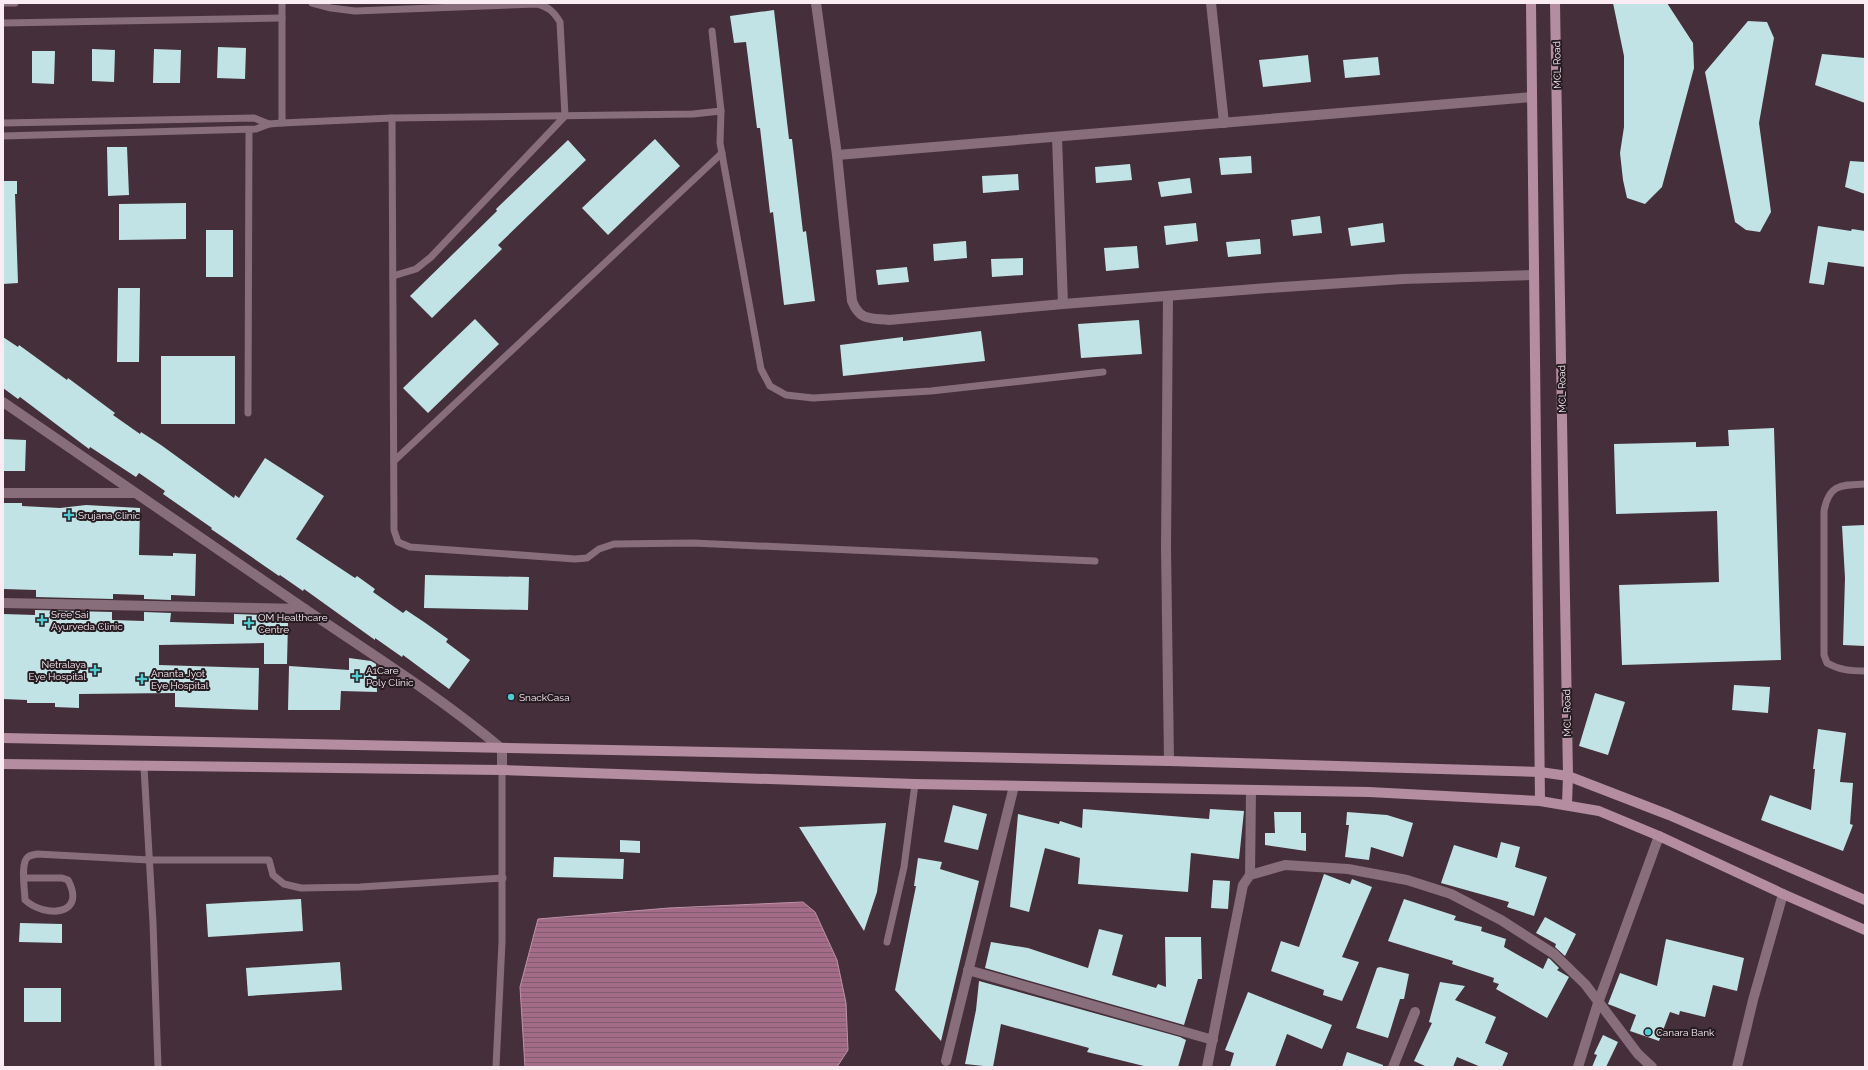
<svg xmlns="http://www.w3.org/2000/svg" width="1868" height="1070" viewBox="0 0 1868 1070" font-family="Raleway,sans-serif">
  <style>
    .water { fill: url(#water-rules); stroke: #bd92a8 }
    .building { fill: #c1e3e5 }
    .lines { fill: none; stroke-linecap: round; stroke-linejoin: round }
    .lane { stroke: #886e7a; stroke-width: 7 }
    .street { stroke: #886e7a; stroke-width: 10 }
    .secondary { stroke: #b48da0; stroke-width: 10 }
    .poi-dot { fill: #51ccd3; stroke: #251b20; stroke-width: 1.5 }
    .labels { text-anchor: middle; dominant-baseline: central; stroke-width: 4; stroke-linejoin: round; paint-order: stroke }
    .street-label { font-size: 10px; fill: #fbecf3; stroke: #251b20 }
    .poi-label { font-size: 10px; fill: #fbecf3; stroke: #251b20; text-anchor: start }
  </style>
  <defs>
    <pattern id="water-rules" width="6" height="5" patternUnits="userSpaceOnUse"><rect width="6" height="5" fill="#a36b88"/><path d="M0 2.5h6" fill="none" stroke="#805d6f"/></pattern>
  </defs>
  <rect width="100%" height="100%" fill="#452f3a"/>
  <!-- water -->
  <path class="water" d="M803,902L815,912L837,960L846,1003L848,1050L837,1067H525L520,987L538,919L669,908Z"/>
  <!-- building -->
  <g class="building">
    <path d="M1613,3H1667L1693,43L1694,68L1662,187L1645,204L1627,198L1623,180L1620,153L1624,127V56Z"/>
    <path d="M774,10L789,139H792L803,232L806,231L815,301L784,305L773,212L770,213L760,128H757L746,42L734,43L730,16Z"/>
    <path d="M1748,21L1767,22L1774,38L1759,123L1771,212L1760,232L1746,230L1735,222L1705,72Z"/>
    <path d="M218,47L246,48L245,79L217,78Z"/>
    <path d="M92,49L115,50L114,82L92,81Z"/>
    <path d="M154,49L181,50L180,83H153Z"/>
    <path d="M32,51H55L54,84L32,83Z"/>
    <path d="M1822,54L1865,58V103L1815,85Z"/>
    <path d="M1308,55L1311,82L1263,87L1259,60Z"/>
    <path d="M1378,57L1380,75L1345,78L1343,60Z"/>
    <path d="M655,139L680,166L608,235L582,208Z"/>
    <path d="M568,140L586,160L498,245L502,249L432,318L410,296L497,211L496,209Z"/>
    <path d="M107,147H127L129,195L108,196Z"/>
    <path d="M1251,156L1252,173L1221,175L1219,158Z"/>
    <path d="M1850,161L1865,162V194L1845,187Z"/>
    <path d="M1130,164L1132,180L1096,183L1095,167Z"/>
    <path d="M1018,174L1019,190L983,193L982,176Z"/>
    <path d="M1190,178L1192,193L1161,197L1158,182Z"/>
    <path d="M3,181H17V194H15L18,283L3,284Z"/>
    <path d="M186,203V239L119,240V204Z"/>
    <path d="M1320,216L1322,233L1293,236L1291,220Z"/>
    <path d="M1196,223L1198,241L1166,245L1164,226Z"/>
    <path d="M1383,223L1385,242L1351,246L1348,228Z"/>
    <path d="M1818,226L1851,231L1852,229L1865,231V267L1828,262L1824,285L1809,283Z"/>
    <rect x="206" y="230" width="27" height="47"/>
    <path d="M1260,239L1261,254L1228,257L1226,242Z"/>
    <path d="M966,241L967,258L934,261L933,244Z"/>
    <path d="M1137,246L1139,268L1106,271L1104,248Z"/>
    <path d="M1023,258V275L992,277L991,259Z"/>
    <path d="M907,267L909,282L878,285L876,270Z"/>
    <path d="M118,288H140L139,362H117Z"/>
    <path d="M475,319L499,344L428,413L403,388Z"/>
    <path d="M1139,320L1142,354L1081,358L1078,324Z"/>
    <path d="M981,331L985,361L843,376L840,345L903,337V341Z"/>
    <path d="M3,337L18,347L19,345L67,380L68,378L115,413L113,415L140,434L141,432L161,445L234,498L235,495L239,498L265,458L324,496L296,539L355,578L357,576L375,589L373,592L403,613L406,610L424,622L448,639L446,642L470,660L449,689L403,655L402,657L375,638V640L304,589L303,591L280,575L279,576L230,542L211,529L212,528L163,494L165,491L139,473L136,477L90,447L89,449L20,397L18,399L3,388Z"/>
    <rect x="161" y="356" width="74" height="68"/>
    <path d="M1774,428L1781,660L1622,665L1619,585L1719,582L1717,511L1616,514L1614,444L1696,442V447L1729,446L1728,430Z"/>
    <path d="M3,439L26,440L25,471H3Z"/>
    <path d="M3,503H22V506L60,508L86,505L140,508L139,555L173,556V553L196,554L195,596L171,595V600L144,599V595L113,594V599L36,597V590L3,589Z"/>
    <path d="M1865,525V646L1843,645L1845,578L1842,526Z"/>
    <path d="M425,575L529,577L528,610L424,608Z"/>
    <path d="M35,610L112,612V620L144,621V612L171,613L170,622L234,624V614L260,615L261,622L288,623L287,664H264V643L159,645V665L259,668L258,710L175,707V693L79,694V708L55,707V703H27V700L3,699V614L35,615Z"/>
    <path d="M349,658L371,661L376,664L377,692L341,691L340,710H288L289,666L349,670Z"/>
    <path d="M1734,685L1770,687L1768,713L1732,710Z"/>
    <path d="M1595,693L1625,702L1608,755L1579,746Z"/>
    <path d="M1818,729L1846,733L1840,782L1853,783L1850,824L1853,825L1843,851L1761,820L1770,795L1811,810L1815,769H1813Z"/>
    <path d="M953,805L987,814L978,850L944,842Z"/>
    <path d="M1083,809L1209,819L1210,809L1244,811L1239,859L1191,853L1188,892L1078,884L1080,858L1045,848L1029,912L1010,907L1018,814L1059,824L1060,821L1082,828Z"/>
    <path d="M1274,812H1301V833H1306V851L1265,845V833H1275Z"/>
    <path d="M1347,812L1387,815L1413,823L1403,857L1371,847L1369,860L1345,857L1349,825H1346Z"/>
    <path d="M886,823L877,892L864,931L799,827Z"/>
    <path d="M620,840L640,841V853L620,852Z"/>
    <path d="M1501,842L1520,847L1515,867L1547,877L1534,916L1507,907L1509,902L1441,883L1454,845L1497,858Z"/>
    <path d="M554,857L624,859L623,879L553,877Z"/>
    <path d="M918,858L942,862L940,869L979,881L941,1041L895,990L916,886H914Z"/>
    <path d="M1324,874L1350,884L1352,879L1372,887L1342,957L1359,962L1342,1001L1323,995L1324,990L1271,971L1281,941L1299,947Z"/>
    <path d="M1213,880L1230,881L1228,909L1211,908Z"/>
    <path d="M301,899L303,931L208,937L206,904Z"/>
    <path d="M1404,899L1456,916L1454,920L1482,927L1481,931L1506,939L1504,947L1543,969L1548,958L1550,959L1559,968L1557,970L1569,977L1547,1018L1496,989L1499,984L1493,982L1494,978L1452,964L1453,961L1388,941Z"/>
    <path d="M1545,917L1576,934L1565,956L1555,947L1556,944L1536,933Z"/>
    <path d="M20,923L62,924V943L19,942Z"/>
    <path d="M1099,929L1123,935L1112,975L1156,988L1158,984L1166,987L1165,937H1201L1202,979H1198L1184,1025L985,968L991,942L1028,948L1088,968Z"/>
    <path d="M1666,939L1744,958L1737,991L1713,985L1705,1017L1680,1011L1679,1015L1670,1012L1659,1041L1630,1031L1636,1015L1608,1004L1620,973L1657,986Z"/>
    <path d="M340,962L342,990L248,996L246,968Z"/>
    <path d="M1380,967L1409,974L1404,999H1400L1388,1038L1356,1028L1377,968Z"/>
    <path d="M979,981L1180,1037L1186,1040L1178,1067H1148L1087,1052L1089,1048L1001,1024L993,1067L965,1064L976,1010Z"/>
    <path d="M1440,982L1465,986L1455,1000L1496,1017L1485,1043L1508,1053L1502,1067H1481L1457,1057L1453,1067H1427L1414,1061L1432,1023L1429,1022Z"/>
    <rect x="24" y="988" width="37" height="34"/>
    <path d="M1248,992L1332,1025L1322,1049L1287,1034L1275,1067H1230L1234,1053L1225,1050Z"/>
    <path d="M1603,1035L1618,1042L1606,1067H1592L1597,1055L1594,1054Z"/>
    <path d="M1347,1052L1383,1065V1067H1342Z"/>
  </g>
  <g class="lines">
    <!-- lane -->
    <g class="lane">
      <path d="M3,3H15"/>
      <path d="M282,3V123"/>
      <path d="M312,3L331,8L355,11L537,4C549,7 554,12 560,22L565,116L431,257L416,269L393,276"/>
      <path d="M3,23L282,18"/>
      <path d="M712,31L721,111"/>
      <path d="M392,118L394,530L398,542L410,547L575,559L587,558L599,549L614,544L693,543L1095,561"/>
      <path d="M3,123L254,118L269,124"/>
      <path d="M3,136L256,129L269,124L282,123L392,118L693,114L721,111L720,143L761,369L770,386L786,395L813,398L931,391L1103,372"/>
      <path d="M248,413L249,130"/>
      <path d="M394,461L722,153"/>
      <path d="M1865,484C1841,485 1829,484 1824,511V655L1827,663C1839,670 1851,671 1865,671"/>
      <path d="M144,767L153,923L158,1067"/>
      <path d="M24,878H62L68,880C87,916 45,918 25,900C25,892 20,862 28,857C30,855 34,855 37,854L149,860H269L273,875L284,884L301,888L360,887L503,878"/>
      <path d="M887,942L904,867L915,784"/>
      <path d="M496,1067L502,942V770"/>
    </g>
    <!-- street -->
    <g class="street">
      <path d="M816,3L837,155L852,301C860,321 870,318 889,320L1063,304L1268,288L1403,279L1534,275"/>
      <path d="M1211,3L1224,123"/>
      <path d="M1057,137L1063,304"/>
      <path d="M837,155L1532,97"/>
      <path d="M1168,296L1166,548L1169,761"/>
      <path d="M3,402C102,471 202,539 302,607C370,653 439,696 502,749V770"/>
      <path d="M3,493H134"/>
      <path d="M3,603L305,609"/>
      <path d="M1250,875L1251,791"/>
      <path d="M968,970L1213,1040"/>
      <path d="M946,1061L1014,786"/>
      <path d="M1207,1067L1243,885L1250,875L1285,865L1348,869L1407,880L1451,894L1501,920L1554,954L1585,984L1638,1054L1652,1067"/>
      <path d="M1393,1067L1415,1012"/>
      <path d="M1578,1067L1598,1003L1659,836"/>
      <path d="M1737,1067L1753,1000L1783,894"/>
    </g>
    <!-- secondary -->
    <g class="secondary">
      <path d="M1531,3L1540,801"/>
      <path d="M1555,3L1568,776L1567,804"/>
      <path d="M3,738L1169,761L1540,772L1568,776L1669,815L1865,900"/>
      <path d="M3,764L502,770L915,784L1369,792L1540,801L1599,811L1659,836L1783,894L1865,930"/>
    </g>
  </g>
  <!-- markers -->
  <g class="poi-dot">
    <path d="M67 509h4v4h4v4h-4v4h-4v-4h-4v-4h4z"/>
    <path d="M40 614h4v4h4v4h-4v4h-4v-4h-4v-4h4z"/>
    <path d="M247 617h4v4h4v4h-4v4h-4v-4h-4v-4h4z"/>
    <path d="M93 664h4v4h4v4h-4v4h-4v-4h-4v-4h4z"/>
    <path d="M355 670h4v4h4v4h-4v4h-4v-4h-4v-4h4z"/>
    <path d="M140 673h4v4h4v4h-4v4h-4v-4h-4v-4h4z"/>
    <circle cx="511" cy="697" r="4"/>
    <circle cx="1648" cy="1032" r="4"/>
  </g>
  <g class="labels">
    <!-- street labels -->
    <g class="street-label">
      <text transform="translate(1557 65) rotate(-91)">MCL Road</text>
      <text transform="translate(1562 389) rotate(-91)">MCL Road</text>
      <text transform="translate(1567 713) rotate(-91)">MCL Road</text>
    </g>
    <!-- poi labels -->
    <g class="poi-label">
      <text x="78" y="515">Srujana Clinic</text>
      <text x="51" y="614">Sree Sai<tspan x="51" dy="12">Ayurveda Clinic</tspan></text>
      <text x="258" y="617">OM Healthcare<tspan x="258" dy="12">Centre</tspan></text>
      <text x="86" y="664" text-anchor="end">Netralaya<tspan x="86" dy="12">Eye Hospital</tspan></text>
      <text x="366" y="670">A1Care<tspan x="366" dy="12">Poly Clinic</tspan></text>
      <text x="151" y="673">Ananta Jyot<tspan x="151" dy="12">Eye Hospital</tspan></text>
      <text x="519" y="697">SnackCasa</text>
      <text x="1656" y="1032">Canara Bank</text>
    </g>
  </g>
  <!-- border -->
  <rect width="1868" height="1070" fill="none" stroke="#fbecf3" stroke-width="8"/>
</svg>
